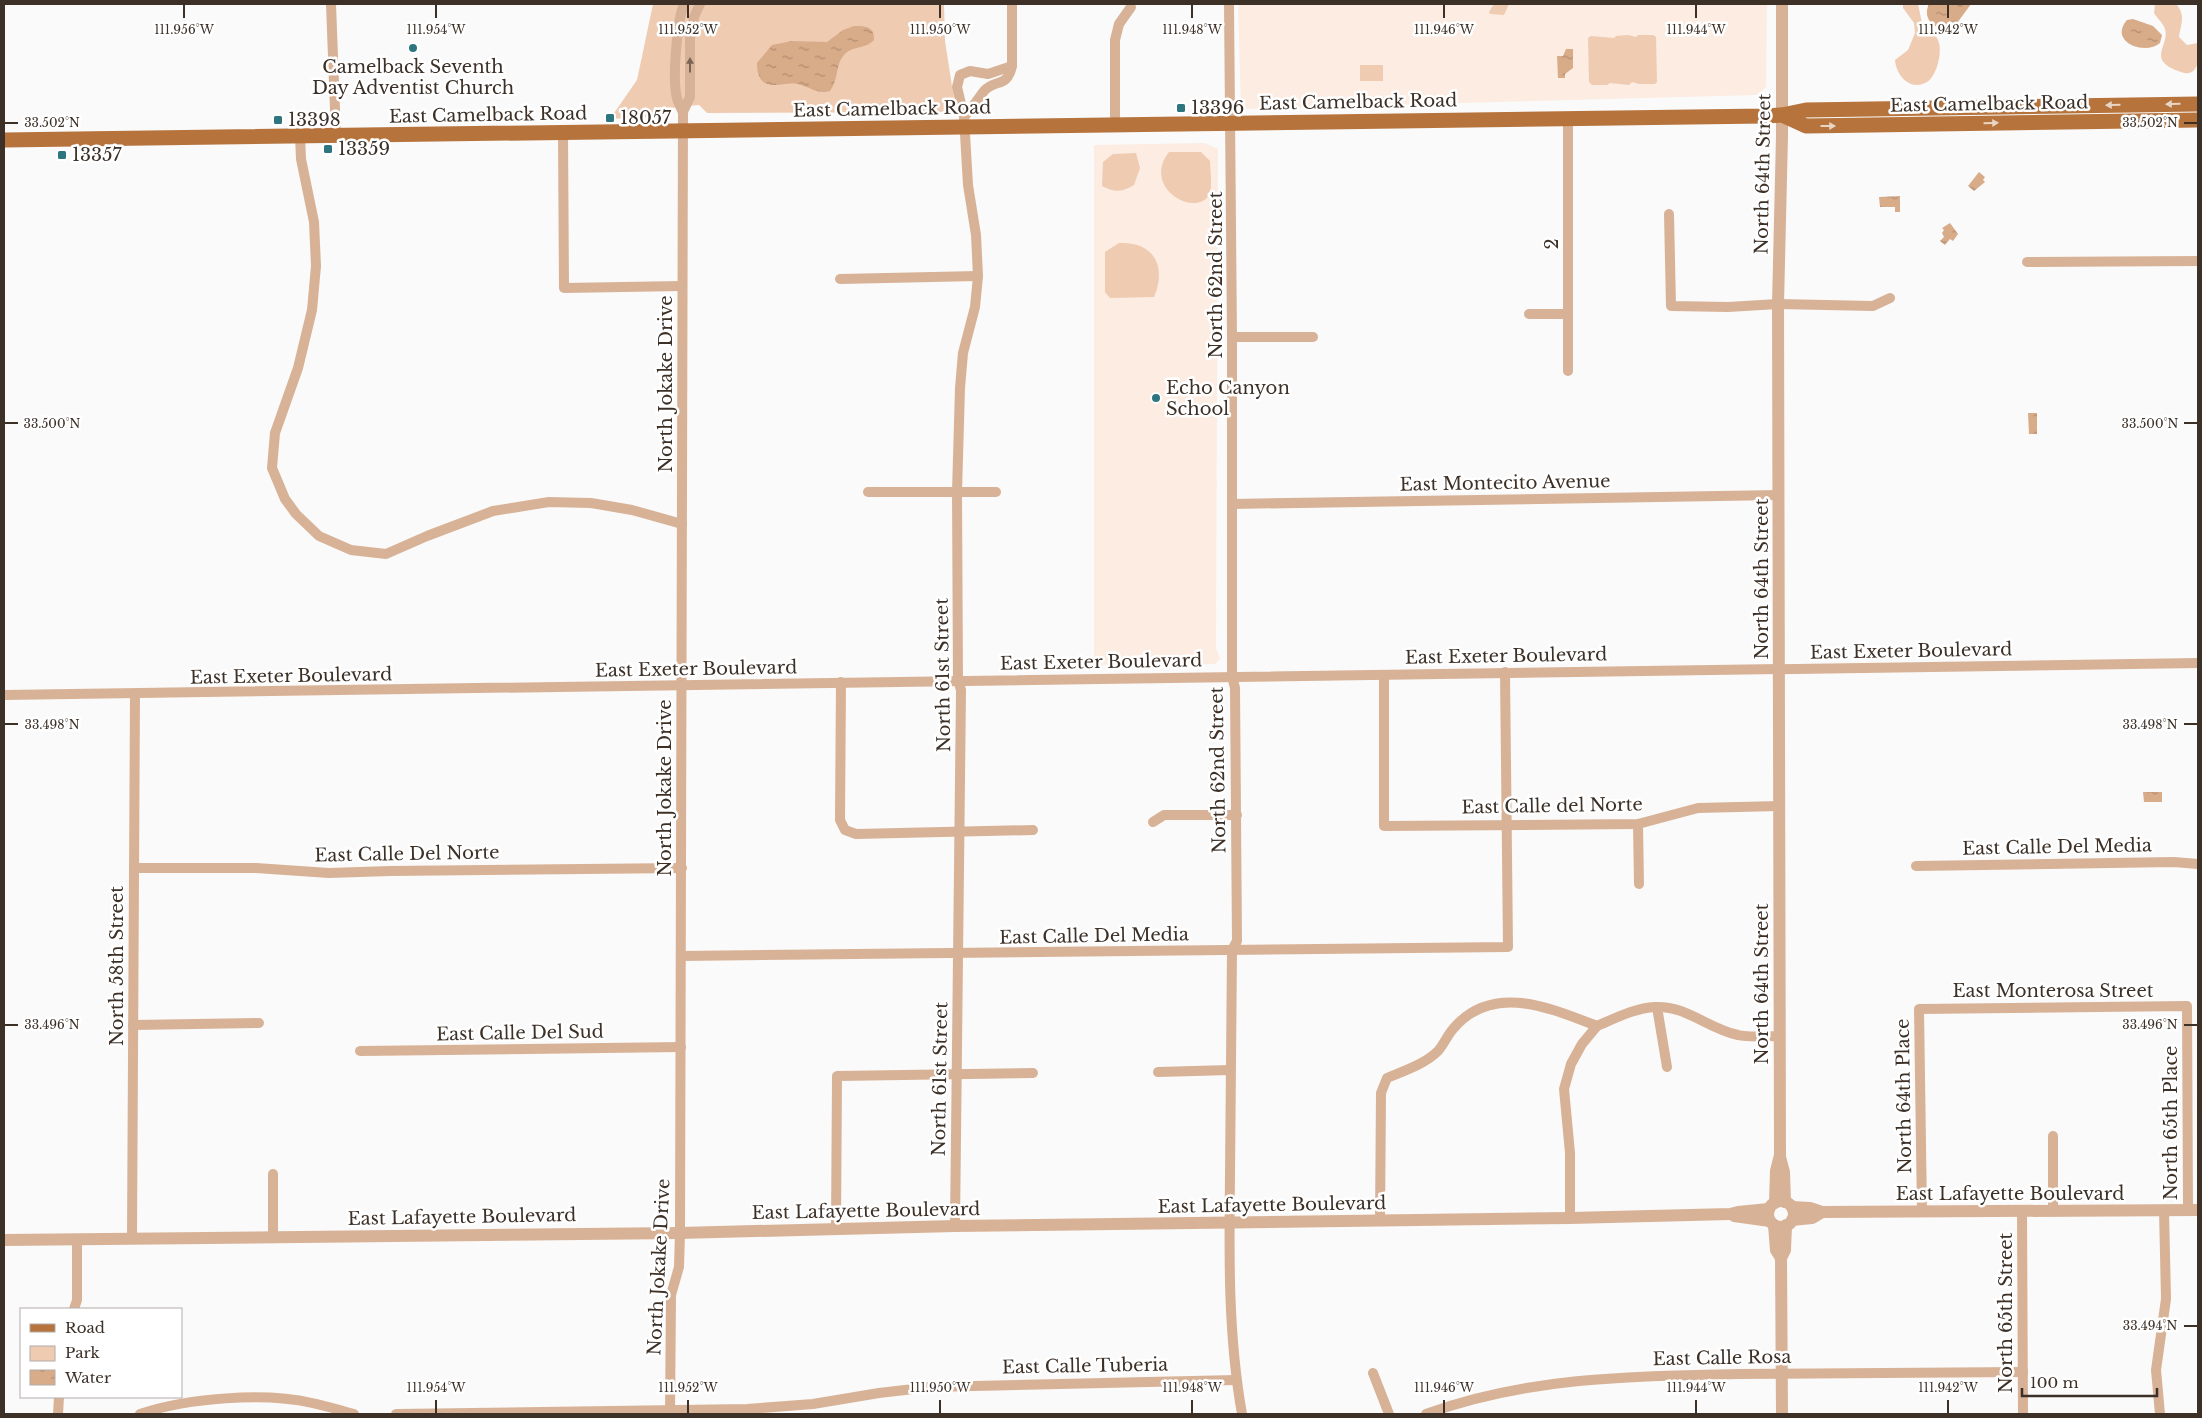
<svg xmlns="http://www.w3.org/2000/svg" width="2202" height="1418" viewBox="0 0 2202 1418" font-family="'Libre Baskerville',serif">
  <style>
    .built { fill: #fcece1 }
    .green { fill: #efcbb2 }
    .water { fill: url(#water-ripples) }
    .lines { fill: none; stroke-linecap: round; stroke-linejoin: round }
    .minor { stroke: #d8b296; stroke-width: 10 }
    .tertiary { stroke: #d8b296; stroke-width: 12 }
    .primary { stroke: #b6733c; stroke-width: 15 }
    .oneway { fill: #7a6453 }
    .oneway2 { fill: #e9d5c4 }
    .ticks { fill: none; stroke: #3c3027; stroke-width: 2 }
    .poi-dot { fill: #2d757f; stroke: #fff; stroke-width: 2 }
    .labels { text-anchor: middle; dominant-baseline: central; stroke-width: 5; stroke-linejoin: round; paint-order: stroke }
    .poi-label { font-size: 18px; fill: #3c3027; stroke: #fff; text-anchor: start }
    .street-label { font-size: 18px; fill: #3c3027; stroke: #fff }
    .ticks-label { font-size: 12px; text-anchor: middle; fill: #3c3027; stroke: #fff; stroke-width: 5; stroke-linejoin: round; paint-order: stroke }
  </style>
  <defs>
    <pattern id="water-ripples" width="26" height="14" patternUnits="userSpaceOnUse" patternTransform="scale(1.25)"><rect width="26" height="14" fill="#d8ab89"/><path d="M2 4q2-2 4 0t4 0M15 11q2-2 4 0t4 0" fill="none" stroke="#b08c70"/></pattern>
  </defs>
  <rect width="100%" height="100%" fill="#fafafa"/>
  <!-- built -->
  <g class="built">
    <path d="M1238,4H1767L1766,87L1757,95L1241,109Z"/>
    <path d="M1204,143L1218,149L1216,648L1220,659L1215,664L1094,665V145Z"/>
  </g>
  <!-- green -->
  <g class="green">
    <path d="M653,4H944L945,41L956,112L707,113L699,105L670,108L668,116L610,119L637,80Z"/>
    <path d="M1494,4H1509L1504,15L1490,14L1489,12Z"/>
    <path d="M1903,4H1918L1922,23C1927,29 1935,33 1938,40C1943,51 1937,76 1927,82C1910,92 1896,75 1895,60L1908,50L1915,33L1914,23L1903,8Z"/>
    <path d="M2155,4H2176C2186,15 2181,24 2179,37L2187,45L2198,43C2198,52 2200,62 2195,69C2191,74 2187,74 2181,72C2145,60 2170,46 2165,29C2163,23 2157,18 2154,13Z"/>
    <path d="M1628,35L1636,37L1638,35H1653L1656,37L1657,82L1655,84H1639L1632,82L1629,85L1610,83L1607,85H1592L1589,82L1588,38L1591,36L1614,38L1616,36Z"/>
    <rect x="1360" y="65" width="23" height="16"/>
    <path d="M1169,152H1201L1210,161C1210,170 1213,187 1209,195C1196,218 1141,188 1169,152Z"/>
    <path d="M1136,153L1140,168L1134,185C1122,192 1115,193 1102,186L1103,162L1113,154Z"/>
    <path d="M1119,243C1154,241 1167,267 1154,297L1110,298L1105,292V252Z"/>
  </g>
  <!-- water -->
  <g class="water">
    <path d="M1929,4H1971L1952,30C1937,30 1921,21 1929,4Z"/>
    <path d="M2133,19L2153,26L2162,35L2160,43C2145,56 2108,42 2127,20Z"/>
    <path d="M854,26C864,26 875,26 874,40C866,49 851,46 844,55C835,65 839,79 830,91C817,95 809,86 797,84C787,82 775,88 765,83C758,79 757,70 757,63L772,45L792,41L827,42L843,30Z"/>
    <path d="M1566,49H1573V68L1565,74V78H1558L1557,56H1563Z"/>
    <path d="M1979,172L1985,177L1983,180L1985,182L1974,191L1968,186Z"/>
    <path d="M1900,196V212H1895V207H1880L1879,197Z"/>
    <path d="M1950,223L1958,234L1953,241L1950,239L1945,245L1940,241L1944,237L1942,233L1944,230L1942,228Z"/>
    <path d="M2028,413H2037V434H2029Z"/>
    <path d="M2143,792H2162V802H2144Z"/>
  </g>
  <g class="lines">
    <!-- minor -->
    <g class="minor">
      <path d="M331,4L336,136"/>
      <path d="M1229,4L1232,337V676L1235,688L1237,941L1232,950C1231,1025 1230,1100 1230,1175C1229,1255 1228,1335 1242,1414"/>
      <path d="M683,112C681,108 678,103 677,98C672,80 677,21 684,4"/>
      <path d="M964,117C972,109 977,100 984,91C995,78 1007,89 1012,66V4"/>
      <path d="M1115,125V40L1119,24L1131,7"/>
      <path d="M563,133L564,288L682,286"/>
      <path d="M300,136L301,159L314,222L316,266L312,310L298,368L275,433L272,468L285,499L296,514L319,536L351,550L386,554L427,536L493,511L549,502L591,503L632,510L682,524"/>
      <path d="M1669,214L1671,306L1728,307L1778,304L1873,306L1890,298"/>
      <path d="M2027,262L2198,261"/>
      <path d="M840,279L978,276"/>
      <path d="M1529,314H1568"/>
      <path d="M1232,337H1313"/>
      <path d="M1568,371V118"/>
      <path d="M868,492H996"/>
      <path d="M1232,504L1779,495"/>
      <path d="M1384,675V826L1638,824L1698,808L1779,806"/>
      <path d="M841,682L840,820L845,830L856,834L1033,830"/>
      <path d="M4,695L2198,663"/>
      <path d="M1153,822L1164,815H1237"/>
      <path d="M1638,824L1639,884"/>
      <path d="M1916,866L2174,862L2198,864"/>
      <path d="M134,868H256L329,873L390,871L682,868"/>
      <path d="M681,956L1508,947L1505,672"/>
      <path d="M1657,1007L1667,1067"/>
      <path d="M133,1025L259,1023"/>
      <path d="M360,1051L681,1047"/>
      <path d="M1158,1072L1230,1070"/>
      <path d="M2053,1136V1211"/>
      <path d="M273,1174V1237"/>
      <path d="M2022,1211L2023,1414"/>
      <path d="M1922,1212L1919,1009L2187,1006L2188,1210"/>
      <path d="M1570,1218V1153L1564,1089L1571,1064L1582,1044L1597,1026"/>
      <path d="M1380,1221L1381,1093L1387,1078C1404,1071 1425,1064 1438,1051C1444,1044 1447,1036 1453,1029C1492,982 1550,1008 1597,1026C1616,1018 1635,1008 1655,1007C1685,1005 1709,1029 1738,1035C1750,1038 1767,1036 1780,1036"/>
      <path d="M955,1226L961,690L958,680L957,492L960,388L963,353L975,307L978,276L976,235L968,185L964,117L957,87L960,75L970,71L988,74L1012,66"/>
      <path d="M836,1228L837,1076L1033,1073"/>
      <path d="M132,1238L135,694"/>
      <path d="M74,1309L77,1300V1239"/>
      <path d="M1373,1373L1389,1414"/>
      <path d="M58,1414L59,1397"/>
      <path d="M140,1414C187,1398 264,1392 312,1403C326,1406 340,1410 354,1414"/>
      <path d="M396,1414L747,1409L813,1404L879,1393L931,1387L1236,1380"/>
      <path d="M670,1414L671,1295L679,1267L680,1233L683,112L690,97V39L694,17L700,4"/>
      <path d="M1426,1414C1527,1377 1633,1376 1739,1374C1834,1373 1929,1373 2023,1372"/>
      <path d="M2160,1414L2156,1370L2166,1299L2164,1210"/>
    </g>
    <!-- tertiary -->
    <g class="tertiary">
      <path d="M1780,1157L1784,1172L1785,1202"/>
      <circle cx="1781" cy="1214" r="13"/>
      <path d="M1775,1203L1776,1171L1780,1155L1778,304L1782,136V4"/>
      <path d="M1792,1207L1810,1208L1822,1212L2198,1210"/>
      <path d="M1734,1216L1770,1221"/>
      <path d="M1792,1220L1812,1218L1822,1212"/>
      <path d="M1774,1225L1776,1250L1781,1258"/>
      <path d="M4,1240L680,1233L955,1226L1570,1218L1730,1214L1738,1212L1769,1209"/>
      <path d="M1782,1414L1781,1258L1785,1250L1786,1225"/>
    </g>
    <!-- primary -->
    <g class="primary">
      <path d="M1782,115L1806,126L2198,120"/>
      <path d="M4,140L1765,116L1782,115L1806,110L2198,104"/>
    </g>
  </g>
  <!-- one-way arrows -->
  <defs><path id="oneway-solid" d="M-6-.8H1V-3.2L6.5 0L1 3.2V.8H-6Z" transform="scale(1.25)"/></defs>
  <use class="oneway" href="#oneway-solid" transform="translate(690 65) rotate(-90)"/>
  <g class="oneway2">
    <use href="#oneway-solid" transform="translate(2173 104) rotate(179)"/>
    <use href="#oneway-solid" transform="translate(2113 105) rotate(179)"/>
    <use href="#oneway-solid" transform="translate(1991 123) rotate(-1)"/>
    <use href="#oneway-solid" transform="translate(1828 126)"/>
  </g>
  <!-- ticks -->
  <path class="ticks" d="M184,5V18M436,5V18M688,5V18M940,5V18M1192,5V18M1444,5V18M1696,5V18M1948,5V18M5,123H18M2184,123H2197M5,423H18M2184,423H2197M5,724H18M2184,724H2197M5,1025H18M2184,1025H2197M2184,1326H2197M436,1400V1413M688,1400V1413M940,1400V1413M1192,1400V1413M1444,1400V1413M1696,1400V1413M1948,1400V1413"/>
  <!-- markers -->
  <g class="poi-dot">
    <circle cx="413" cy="48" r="5"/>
    <rect x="1176" y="103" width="10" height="10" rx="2.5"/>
    <rect x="605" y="113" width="10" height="10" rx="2.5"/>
    <rect x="273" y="115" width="10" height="10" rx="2.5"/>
    <rect x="323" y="144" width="10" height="10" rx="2.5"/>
    <rect x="57" y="150" width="10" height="10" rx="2.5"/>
    <circle cx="1156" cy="398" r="5"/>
  </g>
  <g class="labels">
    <!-- poi labels -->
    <g class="poi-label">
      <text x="413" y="67" text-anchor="middle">Camelback Seventh<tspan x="413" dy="21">Day Adventist Church</tspan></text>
      <text x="1191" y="108">13396</text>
      <text x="620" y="118">18057</text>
      <text x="288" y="120">13398</text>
      <text x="338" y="149">13359</text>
      <text x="72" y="155">13357</text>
      <text x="1166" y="388">Echo Canyon<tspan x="1166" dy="21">School</tspan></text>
    </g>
    <!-- street labels -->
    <g class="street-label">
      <text transform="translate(1358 102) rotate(-1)">East Camelback Road</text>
      <text transform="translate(1989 104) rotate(-1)">East Camelback Road</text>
      <text transform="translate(892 109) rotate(-1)">East Camelback Road</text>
      <text transform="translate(488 115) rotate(-1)">East Camelback Road</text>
      <text transform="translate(1763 174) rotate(-89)">North 64th Street</text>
      <text transform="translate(1552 244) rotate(-90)">2</text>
      <text transform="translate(1216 275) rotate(-90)">North 62nd Street</text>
      <text transform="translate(666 384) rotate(-90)">North Jokake Drive</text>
      <text transform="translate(1505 483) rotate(-1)">East Montecito Avenue</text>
      <text transform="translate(1762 579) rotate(-90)">North 64th Street</text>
      <text transform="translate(1911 651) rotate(-1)">East Exeter Boulevard</text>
      <text transform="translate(1506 656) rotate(-1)">East Exeter Boulevard</text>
      <text transform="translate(1101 662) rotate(-1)">East Exeter Boulevard</text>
      <text transform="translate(696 669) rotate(-1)">East Exeter Boulevard</text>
      <text transform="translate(943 675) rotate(-91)">North 61st Street</text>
      <text transform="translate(291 676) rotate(-1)">East Exeter Boulevard</text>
      <text transform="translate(1218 770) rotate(-91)">North 62nd Street</text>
      <text transform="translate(665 788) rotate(-90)">North Jokake Drive</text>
      <text transform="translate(1552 806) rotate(-1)">East Calle del Norte</text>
      <text transform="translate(2057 847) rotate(-1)">East Calle Del Media</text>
      <text transform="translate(407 854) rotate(-1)">East Calle Del Norte</text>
      <text transform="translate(1094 936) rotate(-1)">East Calle Del Media</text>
      <text transform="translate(117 966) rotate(-90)">North 58th Street</text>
      <text transform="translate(1762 984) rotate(-90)">North 64th Street</text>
      <text x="2053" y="991">East Monterosa Street</text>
      <text transform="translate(520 1033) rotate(-1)">East Calle Del Sud</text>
      <text transform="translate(940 1079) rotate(-89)">North 61st Street</text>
      <text transform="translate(1904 1096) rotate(-91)">North 64th Place</text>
      <text transform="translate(2171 1123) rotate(-90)">North 65th Place</text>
      <text x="2010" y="1194">East Lafayette Boulevard</text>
      <text transform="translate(1272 1205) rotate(-1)">East Lafayette Boulevard</text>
      <text transform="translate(866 1211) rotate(-1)">East Lafayette Boulevard</text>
      <text transform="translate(462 1217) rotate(-1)">East Lafayette Boulevard</text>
      <text transform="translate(659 1267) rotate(-87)">North Jokake Drive</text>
      <text transform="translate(2006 1313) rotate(-90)">North 65th Street</text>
      <text transform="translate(1722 1358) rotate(-1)">East Calle Rosa</text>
      <text transform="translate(1085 1366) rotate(-1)">East Calle Tuberia</text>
    </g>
  </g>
  <g class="ticks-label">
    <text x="184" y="34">111.956°W</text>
    <text x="436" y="34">111.954°W</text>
    <text x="688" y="34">111.952°W</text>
    <text x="940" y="34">111.950°W</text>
    <text x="1192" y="34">111.948°W</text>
    <text x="1444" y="34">111.946°W</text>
    <text x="1696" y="34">111.944°W</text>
    <text x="1948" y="34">111.942°W</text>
    <text x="52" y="127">33.502°N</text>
    <text x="2150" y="127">33.502°N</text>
    <text x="52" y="428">33.500°N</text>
    <text x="2150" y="428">33.500°N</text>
    <text x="52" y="729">33.498°N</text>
    <text x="2150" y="729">33.498°N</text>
    <text x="52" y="1029">33.496°N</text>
    <text x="2150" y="1029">33.496°N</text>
    <text x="2150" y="1330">33.494°N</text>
    <text x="436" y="1392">111.954°W</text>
    <text x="688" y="1392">111.952°W</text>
    <text x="940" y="1392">111.950°W</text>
    <text x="1192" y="1392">111.948°W</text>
    <text x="1444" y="1392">111.946°W</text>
    <text x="1696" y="1392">111.944°W</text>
    <text x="1948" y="1392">111.942°W</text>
  </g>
  <!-- border -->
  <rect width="2202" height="1418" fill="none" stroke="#3c3027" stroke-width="10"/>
  <!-- legend -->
  <rect x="20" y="1308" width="162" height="90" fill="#ffffff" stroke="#b1aca9"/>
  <rect x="30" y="1324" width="25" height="8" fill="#b6733c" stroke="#b1aca9"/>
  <text x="65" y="1333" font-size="15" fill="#3c3027">Road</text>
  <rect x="30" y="1346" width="25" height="15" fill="#efcbb2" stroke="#b1aca9"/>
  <text x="65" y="1358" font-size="15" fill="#3c3027">Park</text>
  <rect x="30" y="1370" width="25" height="15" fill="url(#water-ripples)" stroke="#b1aca9"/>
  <text x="65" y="1383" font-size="15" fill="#3c3027">Water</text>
  <!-- scale -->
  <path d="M2022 1388v8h135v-8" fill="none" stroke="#3c3027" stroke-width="2.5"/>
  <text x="2030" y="1388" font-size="15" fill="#3c3027" stroke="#ffffff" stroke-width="4" paint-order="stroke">100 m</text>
</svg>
